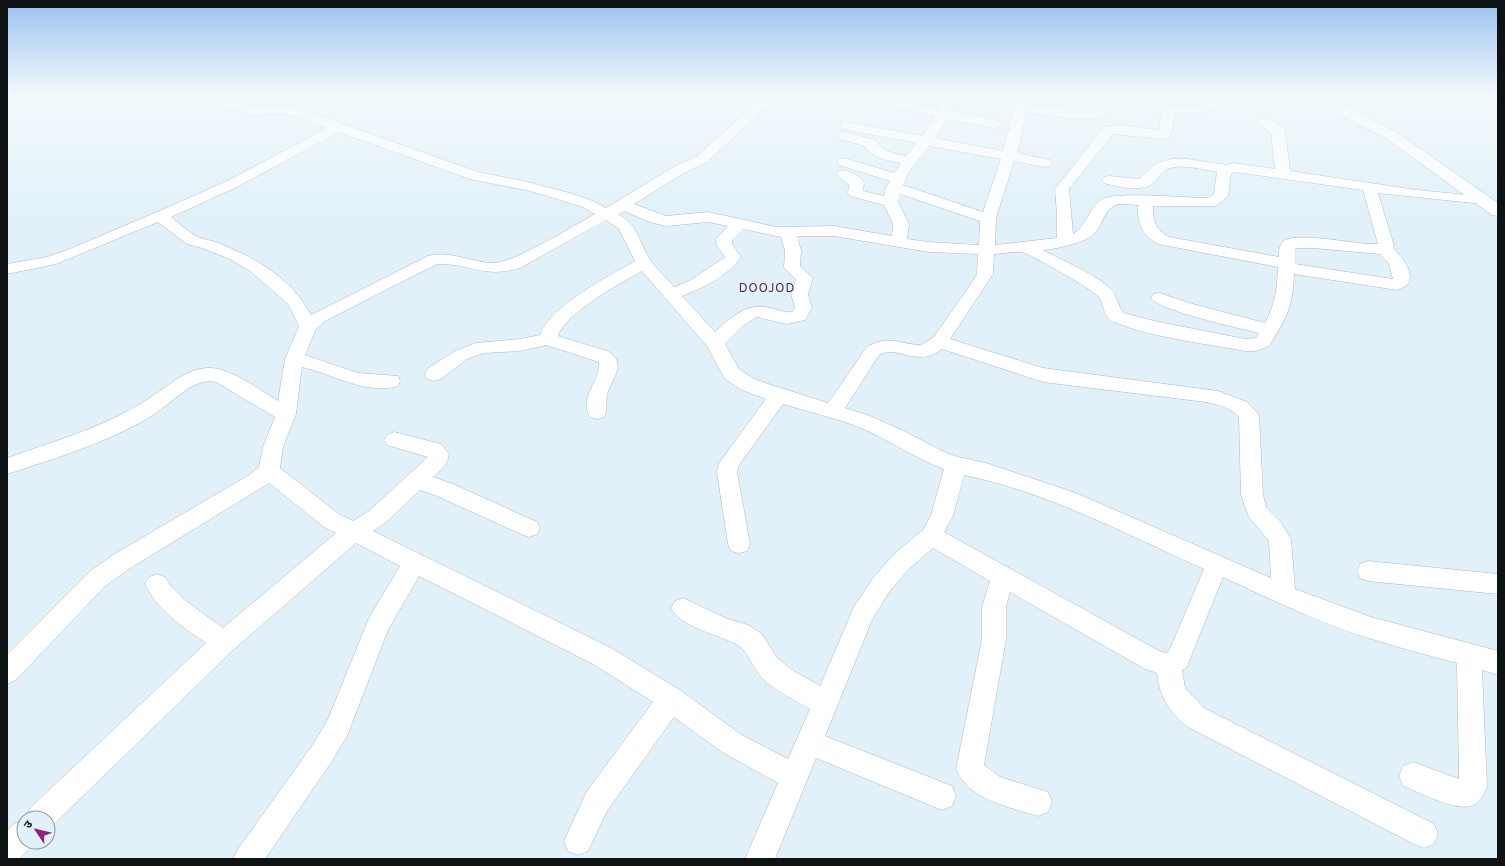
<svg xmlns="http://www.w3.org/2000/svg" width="1505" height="866" viewBox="0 0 1505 866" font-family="Karla,'Noto Sans Devanagari',sans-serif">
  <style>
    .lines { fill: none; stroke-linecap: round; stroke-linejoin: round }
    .minor-casing { stroke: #abb9c1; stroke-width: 1 }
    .major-casing { stroke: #abb9c1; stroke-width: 1 }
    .minor { fill: #fff; fill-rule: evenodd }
    .major { fill: #fff; fill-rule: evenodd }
    .labels { text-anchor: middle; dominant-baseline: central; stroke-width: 3; stroke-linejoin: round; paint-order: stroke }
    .quarter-label { font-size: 14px; letter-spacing: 1px; fill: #521f4d; stroke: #e2f1f9 }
  </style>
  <rect width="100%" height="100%" fill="#e2f1f9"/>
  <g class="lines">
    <!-- minor casing -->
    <g class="minor-casing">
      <g id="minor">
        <path d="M163,94H195L253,107L283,106L300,109L478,172L532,183L573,194L593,201L606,208L672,168L697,156L767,94H780L707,162L682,174L634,204L666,216L708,212L776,227L834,226L892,236L893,224L884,205L850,196L848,193L849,185L836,174L838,171C847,169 859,175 864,183L863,191L884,196L886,187L890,181L839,165L837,162L839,159L844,158L894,173L901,163C887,160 872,159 865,146L840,139L838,136L840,133L845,132L875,140C883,152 893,153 906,156L917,143L842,129L840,126L842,123L847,122L923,136L935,116L898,109L897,106L898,103L903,102L939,109L943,99L923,97L921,94H970L998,101L999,104L993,108L976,102L955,100L951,111L999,121L1001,124L999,127L994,128L947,119L935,138L1003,151L1018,94H1030L1028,105L1071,110H1106L1108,113L1106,116C1080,122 1052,116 1026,113L1017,153L1050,160L1052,163L1050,166L1045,167L1014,161L996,218L995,245L1057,238V214L1055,189L1104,127L1120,125L1159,130L1161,112L1165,106L1202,105L1208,102L1211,94H1223L1219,107L1205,113H1174L1172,132L1168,138L1163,139L1113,134L1069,189L1073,234C1087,226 1089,207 1103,199C1117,191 1187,198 1208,198L1214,194L1217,172C1203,170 1182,163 1168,169C1162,171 1159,177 1155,182C1142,193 1119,187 1104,183L1102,180L1104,177L1109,176L1139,179L1157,163L1172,159H1187L1227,165L1233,163L1275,169L1271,133L1257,123L1259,120C1268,118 1280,124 1285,131L1290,171L1417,190L1488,197L1490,200L1488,203L1483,204L1378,193L1394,246L1393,248C1405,259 1422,284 1397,290L1294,274C1293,307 1286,319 1269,346L1256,351H1245C1203,343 1153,338 1114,322C1102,317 1105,304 1098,296C1093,290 1029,253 1022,252C1013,251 1002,254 994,254L993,274L950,339L1043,368L1218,391L1247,402L1259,415L1263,495L1266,507L1280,521L1291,539L1295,589L1371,617L1498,651V675L1482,670L1487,787C1484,793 1482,799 1477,803C1462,816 1420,792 1403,786L1399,776L1403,766L1413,762L1459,779L1457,663C1428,655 1400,648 1372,639C1320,623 1272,600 1223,577L1190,659L1187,667L1182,670L1185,688L1204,708L1434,824L1438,834L1434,844L1424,848L1414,844L1186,726C1169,711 1159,696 1157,673L1145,669L1010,592L1006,607V639L984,765L1000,777L1048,792L1052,802L1048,812L1038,816C1008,806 970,801 956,769L982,639V607L990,581L933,548L911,567L889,592L872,620L825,736L952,786L956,796L952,806L942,810L816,758L775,859H745L778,783L722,752L674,717L607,811L588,851L578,855L568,851L564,841L587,791L653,702L593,664L419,576L388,630L347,736L332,761L265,859H233L238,849L314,743L328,719L369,618L400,566L356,543L233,650L50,828L48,829V818H26L30,808L206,643C182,626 158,611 145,584L149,577L157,574L165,577L171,586L186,601L223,628L336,533L324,527L269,483L129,569L105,586L16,680L7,684V655L89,572L113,555L249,475L259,467L263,447L275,417L216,382C194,377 173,402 156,413C115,440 54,459 7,474V458C58,440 112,425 157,393C173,382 190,367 211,368C232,369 260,390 278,401L285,359L299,326L288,304L250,271L230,259L202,248L187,244L158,222L56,264L7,274V264L47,257L67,250L155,213L227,181L327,128L292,115L283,114L253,115L207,103L169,98ZM339,132L470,179L530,191L583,207L595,214C575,225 515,262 495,263C472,263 451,250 428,256L311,315C291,278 256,258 218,243C212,240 204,240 198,237C188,232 179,223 171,217L237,187ZM929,146L1001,159L983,212L903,185L910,170ZM1235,172L1363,190L1378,244C1357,245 1301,232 1285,240C1279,244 1279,251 1279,257L1169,237C1155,229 1153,221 1153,206H1216L1228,196L1231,174ZM900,194L980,221L979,245L929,242L907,239L909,224L898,202ZM1119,204L1138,205C1137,224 1142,235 1158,244L1278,267C1277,289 1276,302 1265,323L1189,303L1160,293L1154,294L1151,298C1160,311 1240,328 1259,333L1256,338L1245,339L1154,321L1124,313C1118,307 1117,296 1111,289C1097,275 1061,260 1043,250C1056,249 1084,243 1094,234C1104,224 1103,208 1119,204ZM624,211L650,222L666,226L708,222L728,226L716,239V244L725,257L691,280L674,287C667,278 657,270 651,261C639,243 639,226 618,214ZM606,220L619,229L635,261C609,276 550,306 540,335L520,339L476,343L455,351L427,369L425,374L427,379L434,381L441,379L467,359L484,353L520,351L546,345L599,362C601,382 578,396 590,417L597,419L604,417C608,410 605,403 607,395C611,379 629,363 607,351L558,336C565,313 621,283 642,271L707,346L725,379L742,390L766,399L719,463L717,472L728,544L731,551L739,553L747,551L750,544L737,472L739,465L783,404C808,412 833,417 856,426C887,438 914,458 944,469L931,515L923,530L895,553L873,578L854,607L820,686L792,670L777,658L762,634L748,625L725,618L683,598L675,601L671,608C680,626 714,634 732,642C747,648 750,662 759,674C770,689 794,699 810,709L788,759L740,734L680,690L611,648L373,531L385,523L420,490L437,496L521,534L529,537L537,534L540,528L537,522L453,484L433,477C441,470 448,465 449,454L441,444L394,432L387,435L384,440L387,445L428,457L369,511L353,521L340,515L280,468L283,447L296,414L302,367C333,374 365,395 398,386L400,381L398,376L358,373L305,355L316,329L325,321L437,264C470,263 484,279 520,268ZM743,229L781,237L785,251L784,268L796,279L791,294L795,308L792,312C785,313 778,310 771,308C747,302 731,317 715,332L682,296C703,288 728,276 741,257L732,244V240ZM797,236H834L929,252L978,254L977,274L971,284L933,338L921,345C898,344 889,334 867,347L828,403L756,380L739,369L725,344L744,325L757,317L787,324L805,320L812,308L808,294L813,278L800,266L801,251ZM1295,248H1313L1380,254L1389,264L1393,279L1295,264ZM942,349L1043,382L1206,402C1218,405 1230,407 1239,417L1241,495L1249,517L1269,541L1271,578L1076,493L986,463L958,457L944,452L902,430L870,416L845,408L879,355C899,344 916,369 942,349ZM964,475C1047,492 1126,534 1204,569L1169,651L1166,653L1159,651L944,532L953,516Z"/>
        <path d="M1368,561L1498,574V594L1368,581L1360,578L1357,571L1360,564Z"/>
        <path d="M24,820V842H35L34,844L19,859H7V831L14,824Z"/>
      </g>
    </g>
    <!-- major casing -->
    <g class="major-casing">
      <path id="major" d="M1302,94H1319L1396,132L1498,203V216L1492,215L1386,138L1304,97Z"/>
    </g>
    <!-- minor -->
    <use href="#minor" class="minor"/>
    <!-- major -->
    <use href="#major" class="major"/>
  </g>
  <!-- sky -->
  <linearGradient id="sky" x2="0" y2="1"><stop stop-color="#9ac0f0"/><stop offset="0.44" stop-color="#f2f9fc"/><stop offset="1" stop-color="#f2f9fc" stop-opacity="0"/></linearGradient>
  <rect width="1505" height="215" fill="url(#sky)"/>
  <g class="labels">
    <!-- quarter labels -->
    <g class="quarter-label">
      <text x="767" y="287">DOOJOD</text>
    </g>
  </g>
  <!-- border -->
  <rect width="1505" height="866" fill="none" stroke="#0d1215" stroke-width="16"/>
  <!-- north arrow -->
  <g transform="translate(36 830) rotate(305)"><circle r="19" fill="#e2f1f9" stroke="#8d989e"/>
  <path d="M0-3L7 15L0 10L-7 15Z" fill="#8e2184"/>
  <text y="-6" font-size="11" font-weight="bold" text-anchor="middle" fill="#0d1215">उ</text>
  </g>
</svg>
